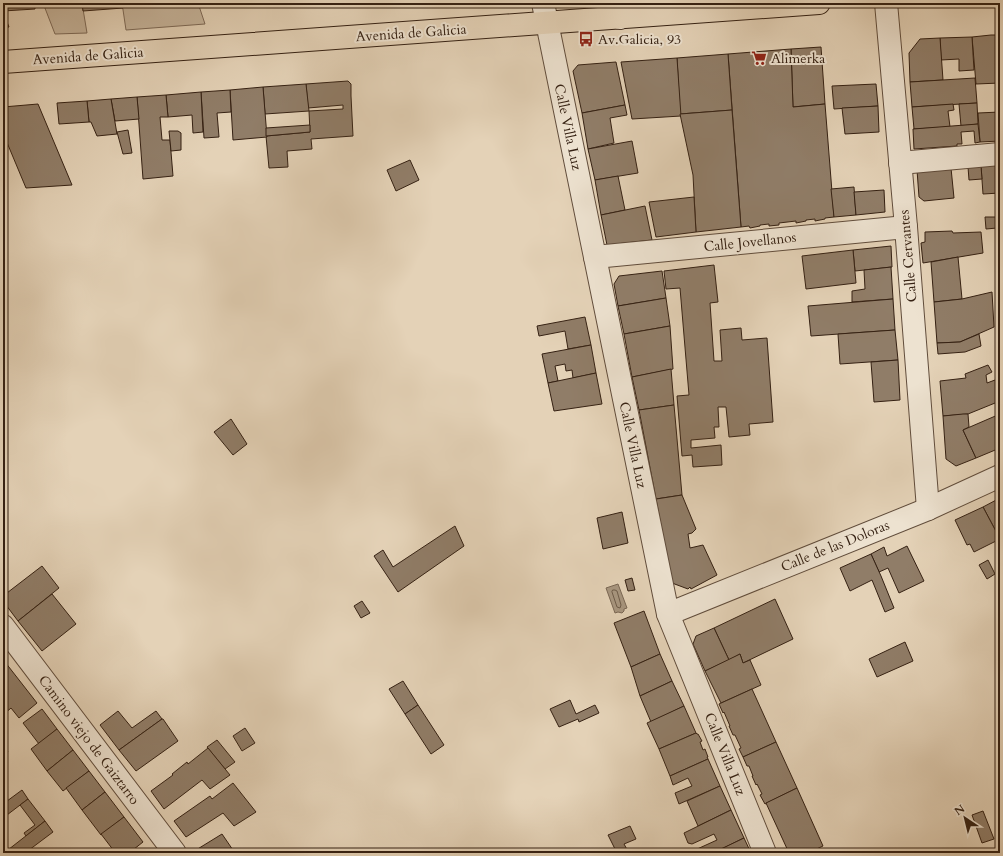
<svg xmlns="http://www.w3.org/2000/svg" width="1003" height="856" viewBox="0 0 1003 856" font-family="Cardo,serif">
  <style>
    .green { fill: #c6b49b; stroke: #7e6a57 }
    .water { fill: #a8967f; stroke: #7a6754 }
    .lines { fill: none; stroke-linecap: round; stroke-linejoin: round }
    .shore { stroke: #6e5c49; stroke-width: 1 }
    .building { fill: #907d68; stroke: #352113 }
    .minor-casing { stroke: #614d3c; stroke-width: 24 }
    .major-casing { stroke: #352113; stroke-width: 24 }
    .minor { stroke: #ede2d0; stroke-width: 22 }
    .major { stroke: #e4d2b7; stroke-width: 22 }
    .labels { text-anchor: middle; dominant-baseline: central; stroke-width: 4; stroke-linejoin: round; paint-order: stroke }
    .street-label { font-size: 14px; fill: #352113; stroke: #ede2d0 }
    .poi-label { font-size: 14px; fill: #352113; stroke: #ede2d0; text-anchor: start }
  </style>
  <rect width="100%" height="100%" fill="#e4d2b7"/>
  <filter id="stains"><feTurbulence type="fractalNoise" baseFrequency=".005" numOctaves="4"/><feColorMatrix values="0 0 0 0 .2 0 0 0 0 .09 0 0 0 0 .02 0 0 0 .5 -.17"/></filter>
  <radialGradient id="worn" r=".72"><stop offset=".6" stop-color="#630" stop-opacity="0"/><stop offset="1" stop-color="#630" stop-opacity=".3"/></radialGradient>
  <!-- green -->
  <g class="green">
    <path d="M43,3H82L87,33L55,34Z"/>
    <path d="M122,3H198L205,24L126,30Z"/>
  </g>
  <!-- water -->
  <path class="water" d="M618,584L627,608L624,609V611L622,613L618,612L615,613L606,588Z"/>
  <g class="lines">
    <!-- shore -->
    <path class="shore" d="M613,590H615L617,591L621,605L620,608L617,607L612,592Z"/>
  </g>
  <!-- building -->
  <g class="building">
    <path d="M3,3H35V9L3,11Z"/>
    <path d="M82,3H122L123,8L83,11Z"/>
    <path d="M3,12L9,27L3,28Z"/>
    <path d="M991,35H1000V83L976,84L972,37Z"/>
    <path d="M972,37L974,70L959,71V59L941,60L940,38Z"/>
    <path d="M940,38L943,80L910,82L909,53L920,39Z"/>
    <path d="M821,47L825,104L793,107L791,49Z"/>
    <path d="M791,49L793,107L825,104L834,217L825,218V219L815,221V219L806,220V221L796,223V221L779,223V225L769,226V224L760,225V226L750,228L749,226L741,227L728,54Z"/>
    <path d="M728,54L732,110L680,114L677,58Z"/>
    <path d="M677,58L681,116L632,119L621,62Z"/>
    <path d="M616,62L625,105L582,113L573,71L578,65Z"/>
    <path d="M975,78L977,103L912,107L910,82Z"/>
    <path d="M348,81L351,84V96L353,136L311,139L312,149L287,151L288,167L269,168L266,136L310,132L309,111L343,109V105L308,108L306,84Z"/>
    <path d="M306,84L309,111L265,114L263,87Z"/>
    <path d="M876,84L878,106L834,109L832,86Z"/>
    <path d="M263,87L267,137L233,140L230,90Z"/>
    <path d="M230,90L231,112L217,113L219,137L204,138L201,92Z"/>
    <path d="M201,92L203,132L193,133L192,115L168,117L166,95Z"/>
    <path d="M166,95L168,117H160L162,140H170L173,176L143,179L137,97Z"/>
    <path d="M137,97L139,119L115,121L111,99Z"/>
    <path d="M111,99L117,134L97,136L91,122H89L87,101Z"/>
    <path d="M87,101L89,122L59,124L57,103Z"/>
    <path d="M977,103L978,124L961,126L959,104Z"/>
    <path d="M38,104L72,185L26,188L3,133V107Z"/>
    <path d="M953,104L954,110L948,111L950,127L914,129L912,107Z"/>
    <path d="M625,105L627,115L610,118L614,143L588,149L582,113Z"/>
    <path d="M878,106L879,132L845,134L842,108Z"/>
    <path d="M732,110L741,227L696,232L693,175L680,114Z"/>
    <path d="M1000,112V141L980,142L978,113Z"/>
    <path d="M978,124L980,142L975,143L974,131L961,132L962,144H957V146L914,149L913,129Z"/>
    <path d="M310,125V132L266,136V128Z"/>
    <path d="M128,130L132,153L123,154L117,132Z"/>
    <path d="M169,131H178L181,133V150L171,151Z"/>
    <path d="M632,141L638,173L595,180L588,149Z"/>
    <path d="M410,160L419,180L396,191L387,170Z"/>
    <path d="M1000,164V193L983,194L981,166Z"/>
    <path d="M981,166L982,179L969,180L968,167Z"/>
    <path d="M951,168L954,198L924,201L919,197L917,170Z"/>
    <path d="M618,176L625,210L601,215L595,180Z"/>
    <path d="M854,187L856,215L834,217L831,189Z"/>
    <path d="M884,190L885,212L856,215L854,192Z"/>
    <path d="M694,197L696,232L656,237L649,202Z"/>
    <path d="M645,206L652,240L607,245L601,215Z"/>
    <path d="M985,217H996L997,228L986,229Z"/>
    <path d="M952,231L953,233L981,232L983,253L923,263L921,243L925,242V232Z"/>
    <path d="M891,246L892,267L855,271L853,250Z"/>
    <path d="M853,250L856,283L806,289L802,256Z"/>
    <path d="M958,257L962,299L934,302L931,262Z"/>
    <path d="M714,265L718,302L710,303L714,361H722L720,330L741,328L742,340L767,338L773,422L749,424L750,435L729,437L726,407H718L719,427H714L715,438L691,440V448L721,445L722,465L693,467L692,455L682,456L677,396L689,395L680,288L666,289L664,271Z"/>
    <path d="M891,267L893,299L852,302V291L865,289L864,270Z"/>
    <path d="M662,271L666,298L618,306L614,284L619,276Z"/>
    <path d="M992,292L994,327L960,342L937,343L934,302L962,299Z"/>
    <path d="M666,298L670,326L624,334L618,306Z"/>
    <path d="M893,299L895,330L811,336L808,306Z"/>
    <path d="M585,317L591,345L568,349L565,331L539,336L537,326Z"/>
    <path d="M670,326L673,369L632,377L624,334Z"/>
    <path d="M895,330L898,360L840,364L838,334Z"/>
    <path d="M979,334L981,346L965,352L938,354L937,343L960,342Z"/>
    <path d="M591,345L596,373L573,378L572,370L566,371L565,364L555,366L558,381L548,383L542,354Z"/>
    <path d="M898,360L900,400L874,402L871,362Z"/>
    <path d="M988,365L992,372L986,375L987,383L995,380L1000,389V401L968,414L943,416L940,381L966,378L965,374Z"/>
    <path d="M671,369L674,405L639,410L632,377Z"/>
    <path d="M596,373L602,404L554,411L548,383Z"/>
    <path d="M674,405L682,495L656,499L639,410Z"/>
    <path d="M963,414H968L969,427L963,430L976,458L956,466L946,459L943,416Z"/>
    <path d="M1000,414V448L976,458L963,430Z"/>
    <path d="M231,419L247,444L233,455L214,432Z"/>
    <path d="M682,495L696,529L692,533L688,534L690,548L703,545L717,575L691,589L690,587L688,589L672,583L656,499Z"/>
    <path d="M1000,498V537H999L983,507Z"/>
    <path d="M983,507L1000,539L974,552L970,544L967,545L955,520Z"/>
    <path d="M622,512L628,543L603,549L597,518Z"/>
    <path d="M455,526L464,546L398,592L374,556L383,550L393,567Z"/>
    <path d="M907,546L924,581L899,593L888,568L879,572L871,554L884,547L887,556Z"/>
    <path d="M871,554L881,576L894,608L885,612L872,580L850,591L840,568Z"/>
    <path d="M988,560L995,574L987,579L979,565Z"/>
    <path d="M42,566L59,588L18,621L3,601V596Z"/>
    <path d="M632,578L635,590L628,591L625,580Z"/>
    <path d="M52,594L76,624L42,651L18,621Z"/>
    <path d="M775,599L793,639L743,663L740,654L729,660L714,628Z"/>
    <path d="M362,601L370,613L361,618L354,606Z"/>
    <path d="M644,611L660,654L631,667L614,623Z"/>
    <path d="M714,628L729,660L705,671L693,644L696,636Z"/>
    <path d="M905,642L913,661L877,677L869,659Z"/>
    <path d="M660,654L672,681L640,696L631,667Z"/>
    <path d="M740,654L743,663L750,660L761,685L721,703L705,671Z"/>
    <path d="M5,662L37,703L19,718L11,708L3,715V664Z"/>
    <path d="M403,681L418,705L405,714L389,689Z"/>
    <path d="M672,681L684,706L651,722L640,696Z"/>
    <path d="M752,689L776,742L743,757L739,749L741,748L735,735H733L729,726H730L724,712L723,713L719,704Z"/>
    <path d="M570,700L576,714L595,705L599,713L579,722L578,719L559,727L550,709Z"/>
    <path d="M418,705L444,745L431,754L405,714Z"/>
    <path d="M684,706L696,733L659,749L647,723Z"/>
    <path d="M42,709L57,729L39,744L23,723Z"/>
    <path d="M118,711L132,728L156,711L162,719L119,750L100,725Z"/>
    <path d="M162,719H163L178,741L136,771L119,750Z"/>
    <path d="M245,728L255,743L242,751L233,736Z"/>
    <path d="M57,729L73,750L47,771L31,749Z"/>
    <path d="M696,733L697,734H698L702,741L700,742L703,750L705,749L708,757H707L708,759L670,776L659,749Z"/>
    <path d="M217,740L235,762L225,769L207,747Z"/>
    <path d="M776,742L797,788L765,804L760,795L762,794L757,784L756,785L752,776H753L749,766H747L743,757Z"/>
    <path d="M3,745L8,752L3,756Z"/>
    <path d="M208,748L230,775L210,789L202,780L164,809L151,791L173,775L172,774L187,762L188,764Z"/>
    <path d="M73,750L89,771L63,791L47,771Z"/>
    <path d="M708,759L720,786L679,804L675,793L692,786L688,778L673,785L670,776Z"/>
    <path d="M89,771L105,792L82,810L66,788Z"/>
    <path d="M233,783L256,812L234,826L223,813L186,837L174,821L210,796L212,799Z"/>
    <path d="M720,786L731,810L698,826L687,801Z"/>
    <path d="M797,788L823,846L808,853H789L766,803Z"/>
    <path d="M22,790L28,799L3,818V804Z"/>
    <path d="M105,792L124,817L101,835L82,810Z"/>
    <path d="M28,799L45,821L26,836L24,833L35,825L20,805Z"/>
    <path d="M731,810L744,838L713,853H696L695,850L717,840L714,834L692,844L688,843L684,833Z"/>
    <path d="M983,811L994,839L982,843L972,815Z"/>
    <path d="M124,817L143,842L129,853H112L114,851L101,834Z"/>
    <path d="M45,821L53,832L29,850L31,853H4Z"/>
    <path d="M630,826L636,839L624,844L629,853H617L608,835Z"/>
    <path d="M222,834L235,853H198L196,850Z"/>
    <path d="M744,838L751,853H713L721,849Z"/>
  </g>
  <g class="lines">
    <!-- minor casing -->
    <g class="minor-casing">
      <g id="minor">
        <path d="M543,3L668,614L765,853"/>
        <path d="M618,3L620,18"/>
        <path d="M886,3L906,227L928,509"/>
        <path d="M900,163L1000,154"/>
        <path d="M595,257L906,227"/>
        <path d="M668,614L928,509L1000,476"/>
        <path d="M3,626L175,853"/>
      </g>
    </g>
    <!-- major casing -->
    <g class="major-casing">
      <path id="major" d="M3,62L819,3"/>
    </g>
    <!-- minor -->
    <use href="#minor" class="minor"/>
    <!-- major -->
    <use href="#major" class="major"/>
  </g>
  <!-- icons -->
  <defs>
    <g id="bus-bare" transform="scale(1.2)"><path d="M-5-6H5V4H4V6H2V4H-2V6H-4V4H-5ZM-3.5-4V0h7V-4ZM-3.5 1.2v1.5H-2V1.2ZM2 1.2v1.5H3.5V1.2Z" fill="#8f2418" stroke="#ede2d0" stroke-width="2.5" paint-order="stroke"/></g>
    <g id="supermarket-bare" transform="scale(1.2)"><path d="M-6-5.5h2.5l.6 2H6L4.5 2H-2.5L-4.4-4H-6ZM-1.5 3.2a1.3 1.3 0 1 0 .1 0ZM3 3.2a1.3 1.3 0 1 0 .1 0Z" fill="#8f2418" stroke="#ede2d0" stroke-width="2.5" paint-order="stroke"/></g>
  </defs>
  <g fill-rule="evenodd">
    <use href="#bus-bare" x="586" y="39"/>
    <use href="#supermarket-bare" x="759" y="58"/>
  </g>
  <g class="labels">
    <!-- street labels -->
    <g class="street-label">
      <text transform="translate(411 33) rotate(-4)">Avenida de Galicia</text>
      <text transform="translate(88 56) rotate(-4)">Avenida de Galicia</text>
      <text transform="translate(568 127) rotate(78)">Calle Villa Luz</text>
      <text transform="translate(750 242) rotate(-6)">Calle Jovellanos</text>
      <text transform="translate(908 256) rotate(-95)">Calle Cervantes</text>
      <text transform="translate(633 445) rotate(78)">Calle Villa Luz</text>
      <text transform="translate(835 546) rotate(-22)">Calle de las Doloras</text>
      <text transform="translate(89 740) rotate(53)">Camino viejo de Gaiztarro</text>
      <text transform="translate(725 754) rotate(68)">Calle Villa Luz</text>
    </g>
    <!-- poi labels -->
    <g class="poi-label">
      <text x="598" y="39">Av.Galicia, 93</text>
      <text x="771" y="58">Alimerka</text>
    </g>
  </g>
  <!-- margin -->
  <rect width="1003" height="856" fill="none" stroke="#e4d2b7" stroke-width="16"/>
  <rect x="4" y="4" width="995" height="848" fill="none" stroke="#352113" stroke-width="2"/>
  <rect x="8" y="8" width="987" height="840" fill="none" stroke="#352113"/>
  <!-- north arrow -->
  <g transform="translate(965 818) rotate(325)" stroke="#ede2d0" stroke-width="3" paint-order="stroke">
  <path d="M0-3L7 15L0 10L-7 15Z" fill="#352113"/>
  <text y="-6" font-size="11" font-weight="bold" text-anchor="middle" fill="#352113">N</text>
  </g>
  <rect width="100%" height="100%" filter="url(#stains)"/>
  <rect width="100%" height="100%" fill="url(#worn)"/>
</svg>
